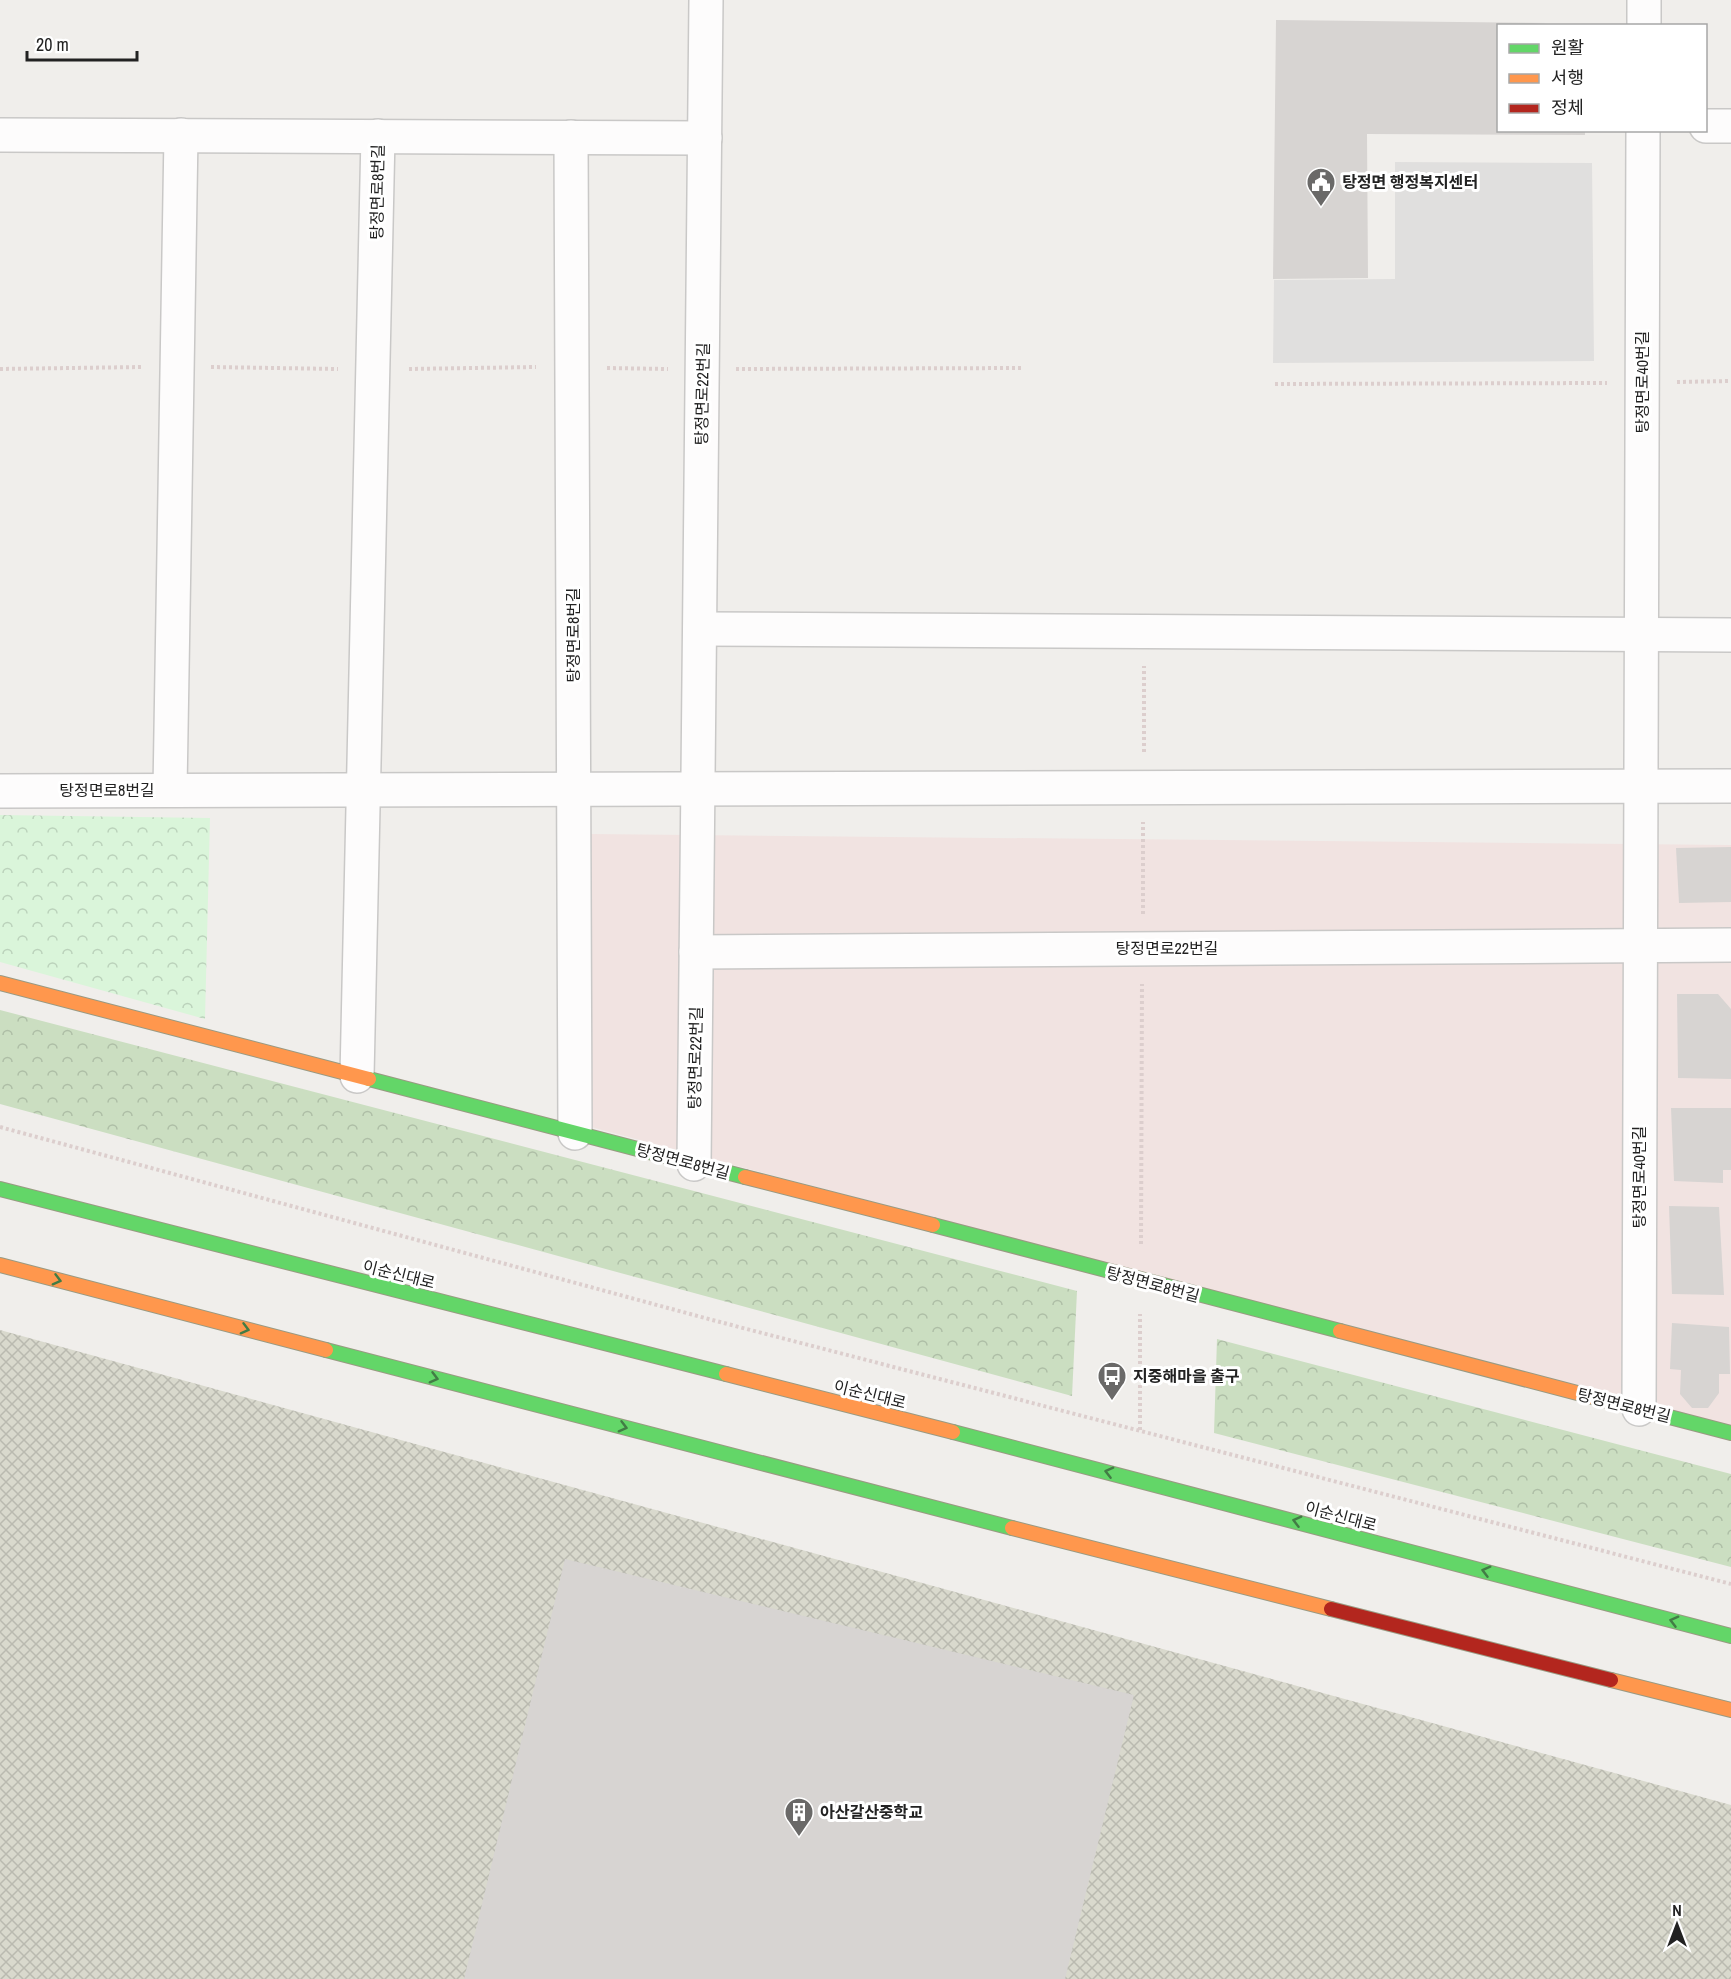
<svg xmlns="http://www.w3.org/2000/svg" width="1731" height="1979" viewBox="0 0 1731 1979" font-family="'Archivo Narrow','Noto Sans KR',sans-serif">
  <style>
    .commercial { fill: #f1e3e1 }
    .construction { fill: url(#construction-cross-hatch) }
    .forest { fill: url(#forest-crowns) }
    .park { fill: url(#park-crowns) }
    .parking { fill: #e0dfde }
    .building { fill: #d7d4d2 }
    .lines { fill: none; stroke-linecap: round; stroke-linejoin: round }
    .street-casing { stroke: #c9c8c7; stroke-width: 36 }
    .fast-casing { stroke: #999a82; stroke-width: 16 }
    .slow-casing { stroke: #999a82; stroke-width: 16 }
    .jam-casing { stroke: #999a82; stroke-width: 16 }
    .path { stroke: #dccecd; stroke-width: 4; stroke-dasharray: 3 3; stroke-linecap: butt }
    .street { stroke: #fdfcfc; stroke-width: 33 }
    .fast { stroke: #63d668; stroke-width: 14 }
    .slow { stroke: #ff974d; stroke-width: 14 }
    .jam { stroke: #b3261e; stroke-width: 14 }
    .oneway { stroke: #427c45 }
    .labels { text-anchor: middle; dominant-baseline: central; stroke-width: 6; stroke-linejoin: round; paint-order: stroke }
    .poi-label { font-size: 16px; font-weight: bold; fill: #222; stroke: #fff; text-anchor: start }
    .street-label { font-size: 16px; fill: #222; stroke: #fff }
  </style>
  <defs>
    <pattern id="construction-cross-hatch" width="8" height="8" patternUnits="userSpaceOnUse" patternTransform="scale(1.5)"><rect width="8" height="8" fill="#d9d9cd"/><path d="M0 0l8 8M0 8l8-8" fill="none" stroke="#babab0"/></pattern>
    <pattern id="forest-crowns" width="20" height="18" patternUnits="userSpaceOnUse" patternTransform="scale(1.5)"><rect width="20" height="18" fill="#cbdec1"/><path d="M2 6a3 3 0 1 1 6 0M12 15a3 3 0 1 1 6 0" fill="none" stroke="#aebea6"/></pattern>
    <pattern id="park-crowns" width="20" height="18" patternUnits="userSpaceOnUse" patternTransform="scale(1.5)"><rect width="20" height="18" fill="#daf5da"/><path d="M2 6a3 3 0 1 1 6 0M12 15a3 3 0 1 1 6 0" fill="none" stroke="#bbd2bb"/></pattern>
  </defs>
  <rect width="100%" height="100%" fill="#f0eeeb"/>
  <!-- commercial -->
  <path class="commercial" d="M590,834L1731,845V1430L587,1126Z"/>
  <!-- construction -->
  <path class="construction" d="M0,1330L1731,1805V1979H0Z"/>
  <!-- forest -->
  <g class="forest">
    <path d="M0,1010L1077,1291L1072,1396L0,1104Z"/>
    <path d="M1217,1339L1731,1474V1567L1214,1433Z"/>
  </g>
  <!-- park -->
  <path class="park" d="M0,815L210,818L205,1019L0,962Z"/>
  <!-- parking -->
  <path class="parking" d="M1395,162L1592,163L1594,361L1273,363L1274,280L1395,279Z"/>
  <!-- building -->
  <g class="building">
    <path d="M1276,20L1548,23L1498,26V130H1585V135L1367,134L1368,278L1273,279Z"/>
    <path d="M1731,847V902L1679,903L1676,848Z"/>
    <path d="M1677,994H1718L1731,1009V1079L1678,1078Z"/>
    <path d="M1671,1108H1731V1170H1723V1183L1674,1181Z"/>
    <path d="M1669,1206L1719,1207L1724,1295L1672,1294Z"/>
    <path d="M1672,1323L1729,1327L1730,1374H1719V1393L1708,1408H1692L1680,1394L1681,1370L1670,1369Z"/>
    <path d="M565,1559L1134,1695L1065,1979H464Z"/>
  </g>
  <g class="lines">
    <!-- street casing -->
    <g class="street-casing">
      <g id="street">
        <path d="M1644,26V0"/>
        <path d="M1706,126H1731"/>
        <path d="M0,135L705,138"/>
        <path d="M571,137L575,1133"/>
        <path d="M700,629L1731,635"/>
        <path d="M170,790L181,135"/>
        <path d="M0,791L1731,786"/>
        <path d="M696,952L1731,945"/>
        <path d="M357,1076L378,136"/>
        <path d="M694,1164L706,0"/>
        <path d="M1639,1409L1643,130"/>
      </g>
    </g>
    <!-- fast casing -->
    <g class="fast-casing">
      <g id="fast">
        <path d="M369,1079L745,1177"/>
        <path d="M0,1189L726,1374"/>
        <path d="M933,1225L1340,1331"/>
        <path d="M326,1350L1012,1528"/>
        <path d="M1604,1400L1731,1433"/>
        <path d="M953,1432L1731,1636"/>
      </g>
    </g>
    <!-- slow casing -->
    <g class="slow-casing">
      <g id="slow">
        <path d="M0,983L369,1079"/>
        <path d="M745,1177L933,1225"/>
        <path d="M0,1265L326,1350"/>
        <path d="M1340,1331L1604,1400"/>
        <path d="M726,1374L953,1432"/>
        <path d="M1012,1528L1331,1609"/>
        <path d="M1611,1680L1731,1710"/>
      </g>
    </g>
    <!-- jam casing -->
    <g class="jam-casing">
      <path id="jam" d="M1331,1609L1611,1680"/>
    </g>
    <!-- path -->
    <g class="path">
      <path d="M211,367L338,369"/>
      <path d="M607,368L668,369"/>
      <path d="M0,369L143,367"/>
      <path d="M409,369L536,367"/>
      <path d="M736,369L1022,368"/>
      <path d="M1677,382L1731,381"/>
      <path d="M1275,384L1607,383"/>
      <path d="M1144,752V666"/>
      <path d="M1143,914V822"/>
      <path d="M0,1127L716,1321L1731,1584"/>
      <path d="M1141,1244L1142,984"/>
      <path d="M1140,1430V1314"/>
    </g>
    <!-- street -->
    <use href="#street" class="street"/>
    <!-- fast -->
    <use href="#fast" class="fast"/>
    <!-- slow -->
    <use href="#slow" class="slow"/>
    <!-- jam -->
    <use href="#jam" class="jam"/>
  </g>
  <!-- one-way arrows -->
  <defs><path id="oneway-chevron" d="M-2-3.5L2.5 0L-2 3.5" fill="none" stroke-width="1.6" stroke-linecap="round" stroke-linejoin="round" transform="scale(1.5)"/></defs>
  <g class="oneway">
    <use href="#oneway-chevron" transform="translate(57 1280) rotate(15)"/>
    <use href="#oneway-chevron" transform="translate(245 1329) rotate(15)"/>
    <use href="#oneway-chevron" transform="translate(434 1378) rotate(15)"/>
    <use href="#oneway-chevron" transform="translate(623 1427) rotate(15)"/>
    <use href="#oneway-chevron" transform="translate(1109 1472) rotate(-166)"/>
    <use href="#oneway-chevron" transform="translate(1297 1521) rotate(-165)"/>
    <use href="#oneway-chevron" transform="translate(1486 1571) rotate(-165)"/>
    <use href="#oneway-chevron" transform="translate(1674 1621) rotate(-165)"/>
  </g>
  <!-- icons -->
  <defs>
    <g id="civic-pin" transform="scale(1.5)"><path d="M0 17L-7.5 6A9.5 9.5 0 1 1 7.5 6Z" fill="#6a6968" stroke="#fff"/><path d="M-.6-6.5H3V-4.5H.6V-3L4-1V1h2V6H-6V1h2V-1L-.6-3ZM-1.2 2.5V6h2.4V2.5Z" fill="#fff"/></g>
    <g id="bus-pin" transform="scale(1.5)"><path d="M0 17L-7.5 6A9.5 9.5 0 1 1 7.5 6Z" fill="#6a6968" stroke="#fff"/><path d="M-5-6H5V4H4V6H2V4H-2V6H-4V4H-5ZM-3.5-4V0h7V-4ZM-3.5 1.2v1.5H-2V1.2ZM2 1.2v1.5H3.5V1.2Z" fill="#fff"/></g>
    <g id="building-pin" transform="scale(1.5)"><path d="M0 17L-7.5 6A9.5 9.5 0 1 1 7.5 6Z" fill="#6a6968" stroke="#fff"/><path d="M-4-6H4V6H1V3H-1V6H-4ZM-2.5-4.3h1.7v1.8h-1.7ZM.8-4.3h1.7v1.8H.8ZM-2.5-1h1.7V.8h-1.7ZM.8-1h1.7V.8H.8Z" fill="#fff"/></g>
  </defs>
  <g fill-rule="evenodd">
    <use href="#civic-pin" x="1321" y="182"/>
    <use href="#bus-pin" x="1112" y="1376"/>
    <use href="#building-pin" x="799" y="1812"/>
  </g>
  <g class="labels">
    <!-- poi labels -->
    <g class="poi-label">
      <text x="1342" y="182">탕정면 행정복지센터</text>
      <text x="1133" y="1376">지중해마을 출구</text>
      <text x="820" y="1812">아산갈산중학교</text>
    </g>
    <!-- street labels -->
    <g class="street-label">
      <text transform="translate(377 192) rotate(-89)">탕정면로8번길</text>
      <text transform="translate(1642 382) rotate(-90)">탕정면로40번길</text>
      <text transform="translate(702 394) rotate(-89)">탕정면로22번길</text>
      <text transform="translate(573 635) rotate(-90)">탕정면로8번길</text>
      <text x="107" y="790">탕정면로8번길</text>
      <text x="1167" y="948">탕정면로22번길</text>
      <text transform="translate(695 1058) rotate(-89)">탕정면로22번길</text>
      <text transform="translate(683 1161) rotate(15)">탕정면로8번길</text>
      <text transform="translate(1639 1177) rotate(-90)">탕정면로40번길</text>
      <text transform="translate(399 1274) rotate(14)">이순신대로</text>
      <text transform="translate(1153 1284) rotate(15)">탕정면로8번길</text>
      <text transform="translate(870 1394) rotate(14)">이순신대로</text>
      <text transform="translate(1624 1405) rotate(14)">탕정면로8번길</text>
      <text transform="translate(1341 1516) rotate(15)">이순신대로</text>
    </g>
  </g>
  <!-- legend -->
  <rect x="1497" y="24" width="210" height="108" fill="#ffffff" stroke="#a7a7a7" stroke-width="1.5"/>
  <rect x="1509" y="44" width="30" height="9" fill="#63d668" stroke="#a7a7a7" stroke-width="1.5"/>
  <text x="1551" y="54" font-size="18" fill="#222222">원활</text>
  <rect x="1509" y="74" width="30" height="9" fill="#ff974d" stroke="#a7a7a7" stroke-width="1.5"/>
  <text x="1551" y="84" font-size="18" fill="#222222">서행</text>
  <rect x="1509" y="104" width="30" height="9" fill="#b3261e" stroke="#a7a7a7" stroke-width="1.5"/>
  <text x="1551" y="114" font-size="18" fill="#222222">정체</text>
  <!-- north arrow -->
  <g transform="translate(1677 1925)" stroke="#ffffff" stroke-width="4.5" paint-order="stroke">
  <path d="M0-4.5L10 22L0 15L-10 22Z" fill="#222222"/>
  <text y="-9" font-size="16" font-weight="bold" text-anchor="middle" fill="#222222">N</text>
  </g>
  <!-- scale -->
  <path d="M27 51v9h110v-9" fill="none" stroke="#222222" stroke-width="3"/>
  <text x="36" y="51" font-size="18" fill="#222222" stroke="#ffffff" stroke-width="4.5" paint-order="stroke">20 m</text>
</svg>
